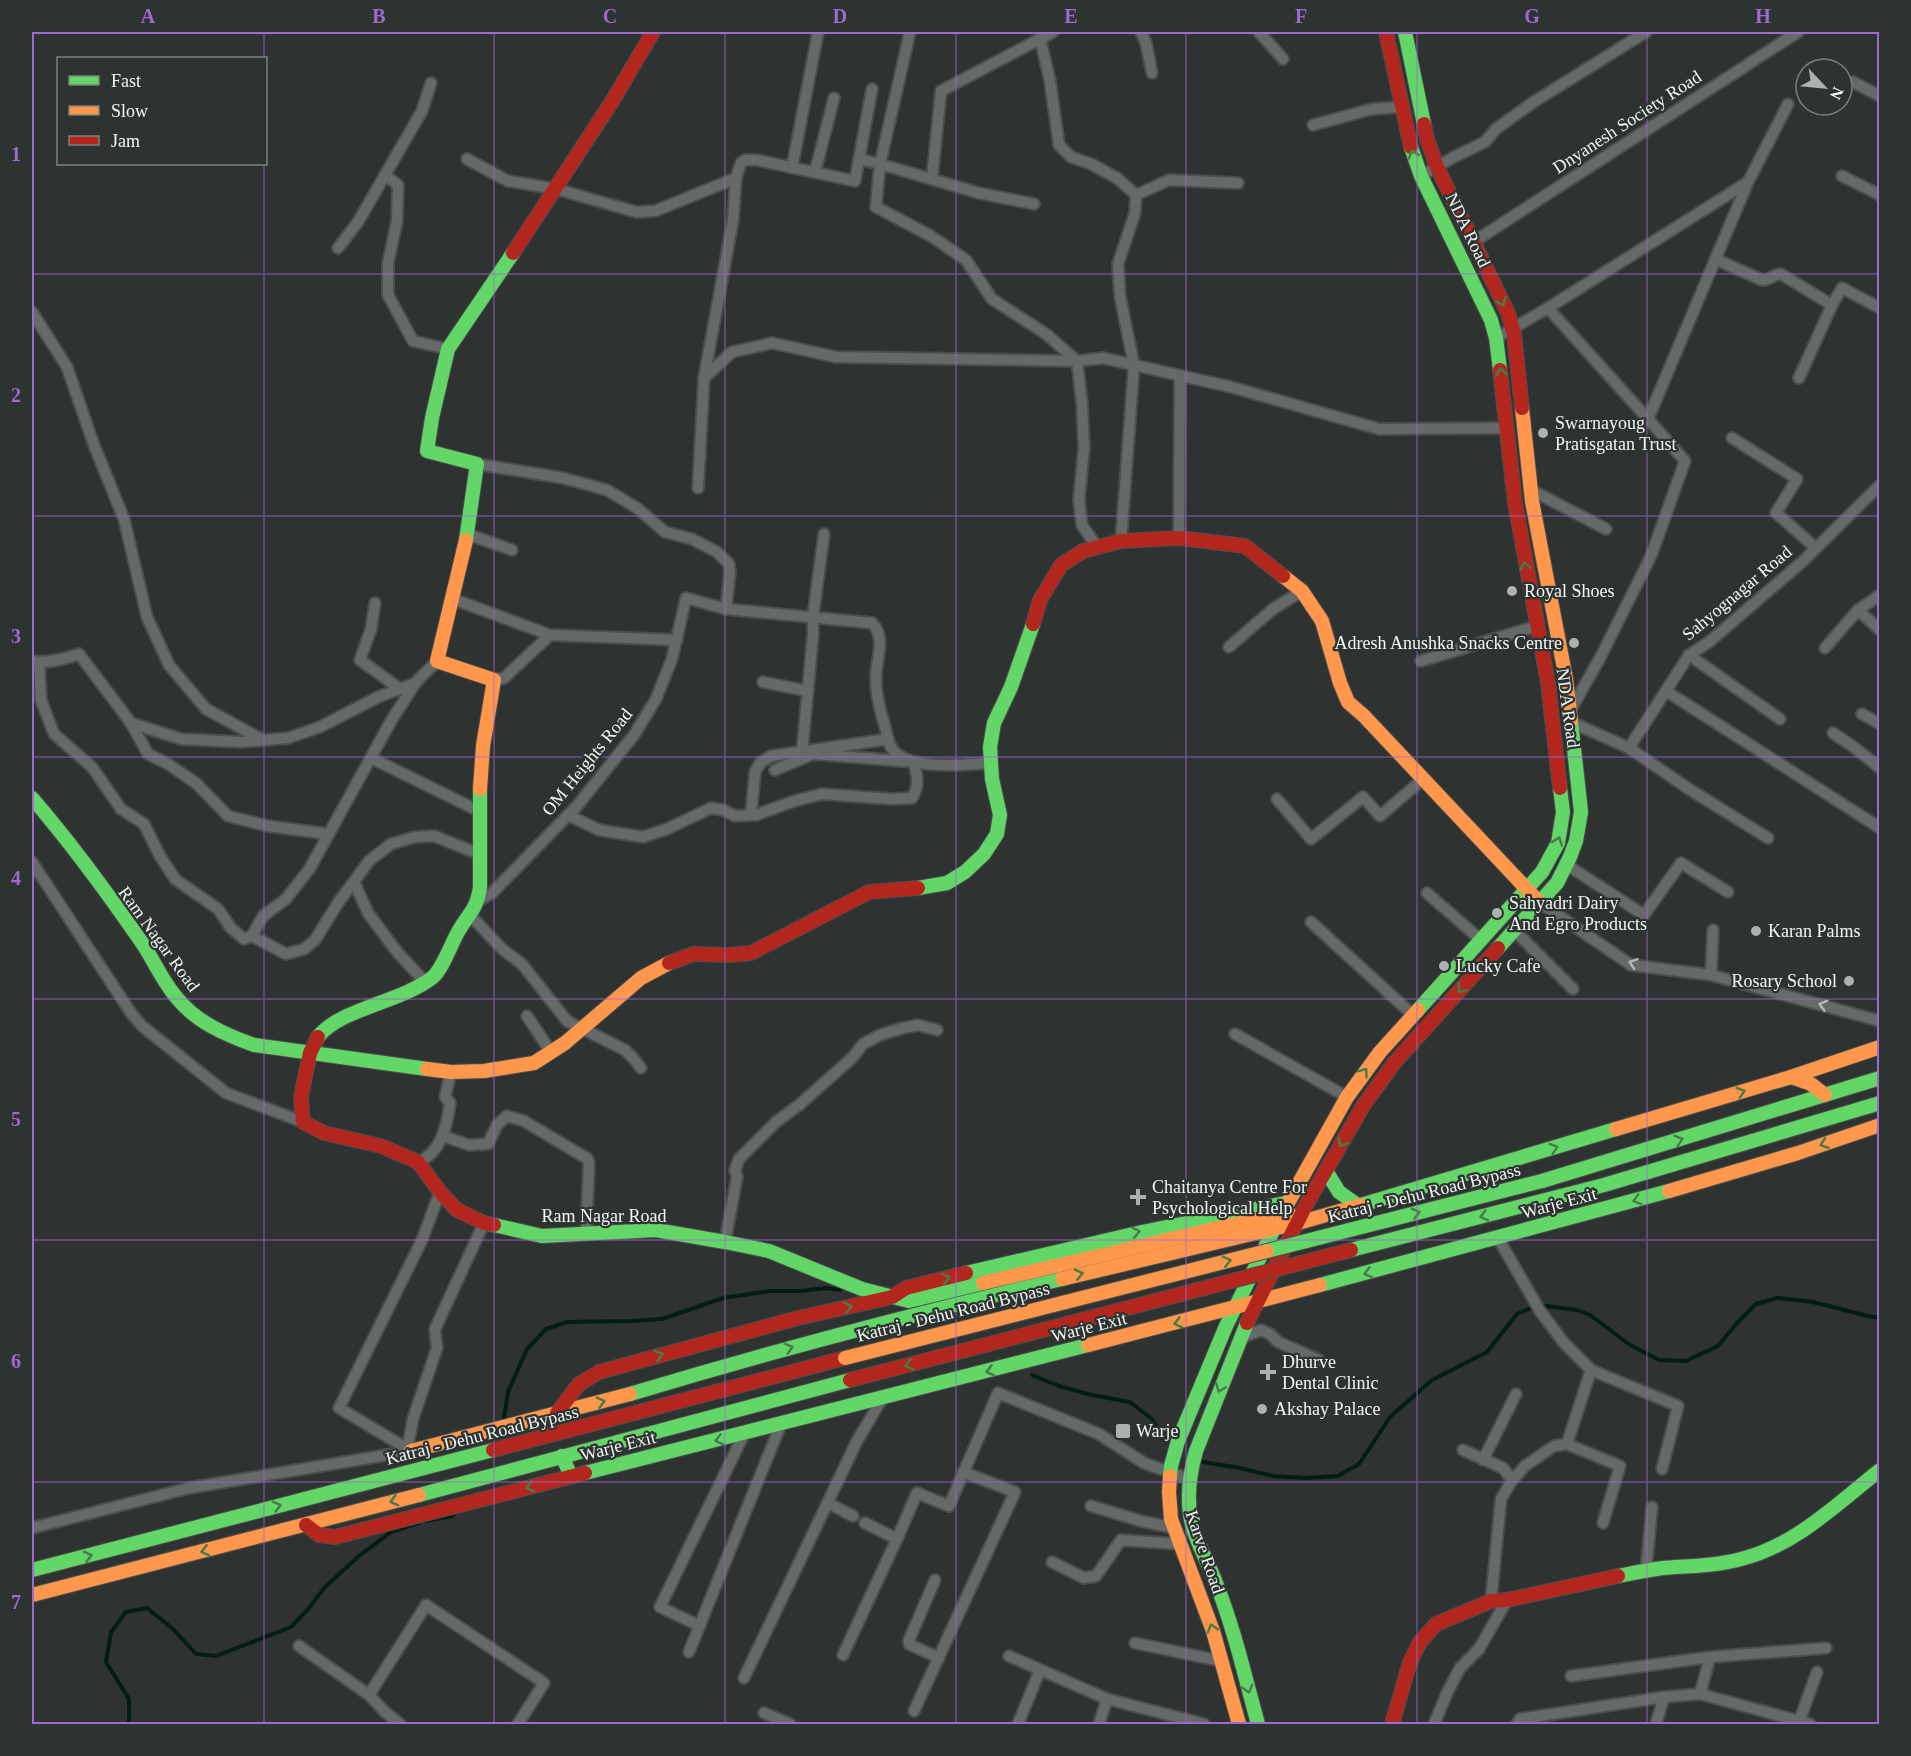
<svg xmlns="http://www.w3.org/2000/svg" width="1911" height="1756" viewBox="0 0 1911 1756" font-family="Georgia,serif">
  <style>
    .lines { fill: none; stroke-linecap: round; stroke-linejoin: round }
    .stream { stroke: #041d12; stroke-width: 4 }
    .street-casing { stroke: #4b4e4d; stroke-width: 14 }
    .fast-casing { stroke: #4b4e4d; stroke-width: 16 }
    .slow-casing { stroke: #4b4e4d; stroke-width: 16 }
    .jam-casing { stroke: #4b4e4d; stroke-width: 16 }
    .street { stroke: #656967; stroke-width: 10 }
    .fast { stroke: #63d668; stroke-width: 14 }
    .slow { stroke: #ff974d; stroke-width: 14 }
    .jam { stroke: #b3261e; stroke-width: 14 }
    .fast-bridge-casing { stroke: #4b4e4d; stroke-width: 16; stroke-linecap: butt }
    .slow-bridge-casing { stroke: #4b4e4d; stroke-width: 16; stroke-linecap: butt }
    .jam-bridge-casing { stroke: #4b4e4d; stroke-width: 16; stroke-linecap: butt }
    .fast-bridge { stroke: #63d668; stroke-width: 14 }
    .slow-bridge { stroke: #ff974d; stroke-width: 14 }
    .jam-bridge { stroke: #b3261e; stroke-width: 14 }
    .oneway { stroke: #457c49 }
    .oneway2 { stroke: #b3b7b5 }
    .grid { fill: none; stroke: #9f69cf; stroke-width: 1.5; stroke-opacity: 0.55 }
    .poi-dot { fill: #adb1af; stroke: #2d3330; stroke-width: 2 }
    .labels { text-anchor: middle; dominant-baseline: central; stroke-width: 4.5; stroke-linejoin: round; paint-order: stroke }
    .street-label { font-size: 18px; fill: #f2f6f4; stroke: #2d3330 }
    .poi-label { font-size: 18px; fill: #f2f6f4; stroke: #2d3330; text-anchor: start }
    .neatline { fill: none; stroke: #9f69cf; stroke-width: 2 }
    .grid-label { font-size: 20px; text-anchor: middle; font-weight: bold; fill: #9f69cf }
  </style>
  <rect width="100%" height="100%" fill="#2e3230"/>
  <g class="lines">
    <!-- stream -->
    <g class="stream">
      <path d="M1032,1375L1059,1386L1092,1395L1130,1402L1152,1419L1163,1438L1171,1443"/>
      <path d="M503,1424L508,1392L527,1349L546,1329L567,1322L633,1321L662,1319L723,1298L770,1291H801L826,1288L840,1290"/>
      <path d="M1198,1460L1203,1462L1240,1468L1273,1476L1306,1478L1338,1476L1359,1464L1390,1417L1432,1380L1487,1352L1517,1314L1538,1305L1577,1310L1590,1315L1630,1345L1659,1360L1686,1361L1718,1346L1737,1323L1756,1304L1777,1298L1813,1302L1868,1316L1880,1318"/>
      <path d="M426,1521L452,1516L456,1512"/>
      <path d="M129,1724V1699L106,1662L111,1632L126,1612L147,1608L173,1629L196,1654L216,1656L291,1627L309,1608L325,1587L359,1556L391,1532L419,1523"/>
    </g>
    <!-- street casing -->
    <g class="street-casing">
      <g id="street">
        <path d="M910,32L880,164L979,193L1034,204"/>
        <path d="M1141,32L1146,43L1152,73"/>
        <path d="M1259,32L1283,59"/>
        <path d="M1040,38L1050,81L1059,145L1071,157L1091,164L1117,178L1136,195L1135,213L1118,264L1120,296L1134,365L1121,541"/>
        <path d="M1853,82L1880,96"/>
        <path d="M431,83L422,111L385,175L398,185L397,221L388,263V295L413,341L448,349"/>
        <path d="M1313,125L1372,109L1402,107"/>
        <path d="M467,159L508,181L556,189L636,212L655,211L736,178L741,163L745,160H757L855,181L872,89"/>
        <path d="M859,159L880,164L876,207L931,236L966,260L992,299L1046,334L1077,361L1082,404L1084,447L1079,500L1082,525L1097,547"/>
        <path d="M792,168L818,32"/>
        <path d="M815,172L834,98"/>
        <path d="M1421,176L1452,158L1485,142L1496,129L1532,103L1646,32"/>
        <path d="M1842,176L1880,195"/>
        <path d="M932,178L941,91L1053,32"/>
        <path d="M1136,195L1169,180L1238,183"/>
        <path d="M1475,241L1798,32"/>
        <path d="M338,248L358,222L385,175"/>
        <path d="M1715,259L1762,280C1768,281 1774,274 1781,274L1832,305L1842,288L1880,308"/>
        <path d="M1548,308L1648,419L1748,182L1788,104"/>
        <path d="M32,312L67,367L94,445L124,519L147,617L169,665L206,709L263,740"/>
        <path d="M1496,338L1548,308L1748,182"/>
        <path d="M704,378L732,352L772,343L836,357L1077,361L1103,358L1231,387L1379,429L1506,428"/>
        <path d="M1799,378L1832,305"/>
        <path d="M1732,438L1797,479L1776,513L1816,548"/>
        <path d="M477,464L563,478L607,490L637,508L665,532L692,539L717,552L729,564L730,572L726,609"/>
        <path d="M698,488L704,378L733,220L736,178"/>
        <path d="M1531,490L1606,529"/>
        <path d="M467,534L512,550"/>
        <path d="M1179,538L1180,376"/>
        <path d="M453,599L550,635"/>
        <path d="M375,603L371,629L360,660L400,689"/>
        <path d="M1858,610L1880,630"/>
        <path d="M1229,647L1273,609L1302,591"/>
        <path d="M1825,648L1858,610L1880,595"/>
        <path d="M1689,655L1780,719"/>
        <path d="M32,661C47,664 64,659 79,654L131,723L148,754L168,764L196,783L228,816L268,826L329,834"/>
        <path d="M437,661L416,682L391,721L310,868L286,899L263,916L252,936L286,954L304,949L315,940L338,903L369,861L391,844L415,837L434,836L479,854"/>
        <path d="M1421,661L1537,626"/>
        <path d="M39,663L41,700L54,734L92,767L121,809L144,824L160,856L175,879L218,909L231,928L244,939L252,936"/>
        <path d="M494,680L504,678L550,635L677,640"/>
        <path d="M763,682L808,691"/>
        <path d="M1666,691L1880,828"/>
        <path d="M1570,711L1600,658L1651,556L1685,461L1648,419"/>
        <path d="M1862,714L1880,724"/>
        <path d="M1571,722L1629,748L1689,655L1709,642L1802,562L1880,485"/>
        <path d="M131,723L181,739L242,742L288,738L320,727L378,697L416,683"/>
        <path d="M1833,733L1855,748L1880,768"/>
        <path d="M1629,748L1689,789L1768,838"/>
        <path d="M802,752L813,635V617L824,534"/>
        <path d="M371,758L479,811"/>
        <path d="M1277,799L1311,839L1363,797L1380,816L1423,779"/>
        <path d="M568,815L599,830L643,837L667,829L711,808L723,810L735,816L756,815L794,801L822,794L892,799L912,798C920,785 917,777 914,762L813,754L775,770"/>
        <path d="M751,815L755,772L760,763L771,756L888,739"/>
        <path d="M32,862L131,1013L142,1026L226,1093L303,1122"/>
        <path d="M1567,865L1644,915L1681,863L1728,892"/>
        <path d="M354,882L368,913L398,953L425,982"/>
        <path d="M1427,893L1481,940"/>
        <path d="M478,901L492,893L577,806L634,735L656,699L672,659L686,598L726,609L872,623C884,635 879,651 877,666C874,685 878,702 883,720C886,728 887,740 891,747C905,772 966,764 991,763"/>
        <path d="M1539,902L1631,965L1711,975L1880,1021"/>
        <path d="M470,915L502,949L522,964L567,1021L625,1050L634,1059L641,1068"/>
        <path d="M1311,922L1413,1015"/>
        <path d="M1514,930L1573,989"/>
        <path d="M1711,975L1713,930"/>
        <path d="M527,1016L551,1052"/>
        <path d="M1235,1034L1347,1097"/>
        <path d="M443,1136L469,1145L488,1144L497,1125L507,1116L524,1121L581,1155L587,1158L589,1163L586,1234"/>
        <path d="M418,1162C441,1153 447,1126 450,1103L445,1097L451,1072"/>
        <path d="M1498,1238L1540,1311L1564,1343L1591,1370"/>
        <path d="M725,1242L737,1177L735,1170L739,1159L776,1122L799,1105L852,1058L863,1044L880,1035L903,1028L918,1025L937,1030"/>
        <path d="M1240,1338L1261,1330L1270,1334L1278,1342L1319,1360"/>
        <path d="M1567,1444L1591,1370L1678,1406L1662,1469"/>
        <path d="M1463,1450L1503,1468L1512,1480"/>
        <path d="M411,1451L408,1445L413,1419L437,1348L435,1329L484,1223"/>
        <path d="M1483,1460L1516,1394"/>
        <path d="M828,1503L853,1516"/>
        <path d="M1091,1506L1141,1521L1174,1528"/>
        <path d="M32,1528L189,1488L411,1451L339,1408L422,1240L440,1192"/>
        <path d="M897,1539L917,1493L949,1506L998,1393L1099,1434L1144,1463L1189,1479"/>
        <path d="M1052,1562L1084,1578L1096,1576L1121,1540L1179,1544"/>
        <path d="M1646,1571L1652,1507"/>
        <path d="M935,1580L909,1640V1644L913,1646L939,1658"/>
        <path d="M1491,1601L1501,1499L1511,1482L1525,1466L1554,1446L1567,1444L1620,1466L1603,1523"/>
        <path d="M700,1626L660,1607L744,1434"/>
        <path d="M1135,1643L1221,1661"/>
        <path d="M299,1646L369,1695L385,1712L400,1724"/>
        <path d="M689,1652L781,1424"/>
        <path d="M843,1655L897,1539L865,1523"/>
        <path d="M1009,1656L1107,1699L1204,1724"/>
        <path d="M1571,1676L1710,1657L1826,1648"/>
        <path d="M744,1678L857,1441L882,1399"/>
        <path d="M1700,1694L1710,1657"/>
        <path d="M369,1695L426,1605L544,1683L518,1724"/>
        <path d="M914,1711L1015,1492L963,1472"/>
        <path d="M764,1713L790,1724"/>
        <path d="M1799,1722L1817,1672"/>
        <path d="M1018,1724L1040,1670"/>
        <path d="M1099,1724L1107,1699"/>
        <path d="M1434,1724L1447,1693L1460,1668L1479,1649L1507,1600"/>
        <path d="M1517,1724L1520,1719L1664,1697L1700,1694L1810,1724"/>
        <path d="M1656,1724L1664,1697"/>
      </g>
    </g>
    <!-- fast casing -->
    <g class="fast-casing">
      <g id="fast">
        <path d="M1405,32L1424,124"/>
        <path d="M1411,147L1421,176L1491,320L1496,338L1500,370"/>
        <path d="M466,540L477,464L427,451L432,418L448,349L513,253"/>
        <path d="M32,798C71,843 106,891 140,940C153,958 162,981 177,998C196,1022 226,1035 254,1045L427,1069"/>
        <path d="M918,888L947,883L965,872L984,854L997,834L1000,815L992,779L990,747L994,723L1011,687L1033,624"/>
        <path d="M1498,948L1557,883L1570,857L1576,841L1581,812L1571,721"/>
        <path d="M1418,1010L1542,872L1558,843L1563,812L1560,788"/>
        <path d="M318,1037C339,1009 402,1002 433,977C443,968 451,944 458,932C468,914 477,910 480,887V789"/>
        <path d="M1326,1171L1339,1192L1359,1206"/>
        <path d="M1542,1181L1880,1078"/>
        <path d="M1561,1196L1604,1185L1880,1103"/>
        <path d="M1361,1205L1616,1129"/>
        <path d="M494,1225L542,1236L656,1230L725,1242L769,1251L862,1289L909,1301L983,1283"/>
        <path d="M966,1273L1142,1232L1285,1203"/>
        <path d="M1320,1285L1669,1191"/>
        <path d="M1247,1323L1196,1451C1190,1472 1187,1492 1190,1514C1193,1538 1208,1561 1216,1583C1234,1628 1245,1677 1258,1724"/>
        <path d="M630,1394C773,1351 917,1313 1062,1279"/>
        <path d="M562,1456L571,1476"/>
        <path d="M585,1473L1088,1345"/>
        <path d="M1170,1476L1171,1466L1178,1441L1226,1326L1279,1219"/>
        <path d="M419,1495L850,1380"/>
        <path d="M32,1570L493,1450"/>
        <path d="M1618,1576C1633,1573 1648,1570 1663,1568C1689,1566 1716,1566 1741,1559C1795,1546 1838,1503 1880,1470"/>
      </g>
    </g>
    <!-- slow casing -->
    <g class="slow-casing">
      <g id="slow">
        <path d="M1522,408L1532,501L1566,679L1571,721"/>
        <path d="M466,540L437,661L494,680L483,746L480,789"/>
        <path d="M1283,576L1302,591L1322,621L1340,683L1348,702L1364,716L1539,902"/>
        <path d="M427,1069L451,1072L484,1071L534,1063L565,1043L641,978L669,963"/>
        <path d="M1791,1077L1811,1084L1825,1095"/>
        <path d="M1616,1129L1791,1077L1880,1047"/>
        <path d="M1669,1191L1798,1153L1880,1125"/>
        <path d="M1279,1219L1347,1097L1380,1052L1418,1010"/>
        <path d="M1062,1279L1298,1223L1361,1205"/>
        <path d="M983,1283L1282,1213L1290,1214"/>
        <path d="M1088,1345L1320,1285"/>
        <path d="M411,1451L630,1394"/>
        <path d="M1170,1476L1169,1492L1171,1519L1213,1631L1239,1724"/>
        <path d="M32,1595L419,1495"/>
      </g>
    </g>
    <!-- jam casing -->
    <g class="jam-casing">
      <g id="jam">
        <path d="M1386,32L1411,147"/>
        <path d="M1424,124L1427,139L1437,167L1508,313L1514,334L1522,408"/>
        <path d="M513,253L613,100L653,32"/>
        <path d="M1500,370L1515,503L1548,683L1560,788"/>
        <path d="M1033,624L1040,600L1061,565L1083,551L1121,541L1179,538L1245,546L1283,576"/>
        <path d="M669,963L693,954L729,955L751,953L869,892L918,888"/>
        <path d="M318,1037L310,1053L301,1097L303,1122L324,1133L381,1146L418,1162L440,1192L457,1210L484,1223L494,1225"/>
        <path d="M1247,1323L1306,1205L1363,1106L1394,1063L1498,948"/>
        <path d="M557,1413L579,1384L599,1372L798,1318L892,1297L906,1288L966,1273"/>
        <path d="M493,1450L845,1358"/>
        <path d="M306,1525L319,1535L335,1537L585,1473"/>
        <path d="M1392,1724L1410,1662L1420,1642L1436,1624L1491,1601L1507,1600L1618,1576"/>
      </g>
    </g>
    <!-- street -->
    <use href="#street" class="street"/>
    <!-- fast -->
    <use href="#fast" class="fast"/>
    <!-- slow -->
    <use href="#slow" class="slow"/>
    <!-- jam -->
    <use href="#jam" class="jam"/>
    <!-- fast-bridge casing -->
    <g class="fast-bridge-casing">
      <g id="fast-bridge">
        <path d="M1351,1250L1561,1196"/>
        <path d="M1267,1251L1542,1181"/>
      </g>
    </g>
    <!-- slow-bridge casing -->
    <g class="slow-bridge-casing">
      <path id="slow-bridge" d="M845,1358L1267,1251"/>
    </g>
    <!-- jam-bridge casing -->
    <g class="jam-bridge-casing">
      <path id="jam-bridge" d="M850,1380L1351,1250"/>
    </g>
    <!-- fast-bridge -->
    <use href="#fast-bridge" class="fast-bridge"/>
    <!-- slow-bridge -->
    <use href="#slow-bridge" class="slow-bridge"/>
    <!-- jam-bridge -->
    <use href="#jam-bridge" class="jam-bridge"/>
  </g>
  <!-- one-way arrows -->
  <defs><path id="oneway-chevron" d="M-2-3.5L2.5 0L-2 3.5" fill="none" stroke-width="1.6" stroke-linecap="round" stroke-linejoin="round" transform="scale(1.5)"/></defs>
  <g class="oneway">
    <use href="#oneway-chevron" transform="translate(1413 154) rotate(-109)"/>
    <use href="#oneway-chevron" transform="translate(1502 302) rotate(66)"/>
    <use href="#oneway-chevron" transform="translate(1501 372) rotate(-96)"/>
    <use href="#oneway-chevron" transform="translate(1525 566) rotate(-100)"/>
    <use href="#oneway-chevron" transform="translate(1558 841) rotate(-70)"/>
    <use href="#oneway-chevron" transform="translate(1461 989) rotate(132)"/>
    <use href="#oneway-chevron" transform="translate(1364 1072) rotate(-54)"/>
    <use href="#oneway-chevron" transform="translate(1741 1092) rotate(-17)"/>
    <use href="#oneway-chevron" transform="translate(1679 1140) rotate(-17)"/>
    <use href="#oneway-chevron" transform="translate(1342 1143) rotate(120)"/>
    <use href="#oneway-chevron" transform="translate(1824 1144) rotate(161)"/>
    <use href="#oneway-chevron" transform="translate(1554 1148) rotate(-17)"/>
    <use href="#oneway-chevron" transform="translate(1637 1200) rotate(164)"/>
    <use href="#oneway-chevron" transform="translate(1416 1213) rotate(-14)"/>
    <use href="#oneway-chevron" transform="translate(1484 1216) rotate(165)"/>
    <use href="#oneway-chevron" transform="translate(1136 1232) rotate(-12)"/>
    <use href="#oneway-chevron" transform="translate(1227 1261) rotate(-14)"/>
    <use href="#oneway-chevron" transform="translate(1368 1273) rotate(165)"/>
    <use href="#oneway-chevron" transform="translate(1079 1274) rotate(-13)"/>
    <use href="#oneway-chevron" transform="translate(946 1278) rotate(-14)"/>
    <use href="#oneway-chevron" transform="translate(848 1307) rotate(-12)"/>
    <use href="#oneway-chevron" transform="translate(1178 1323) rotate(165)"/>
    <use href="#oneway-chevron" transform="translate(789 1348) rotate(-15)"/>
    <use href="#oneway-chevron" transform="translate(659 1355) rotate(-16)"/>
    <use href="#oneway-chevron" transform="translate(909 1365) rotate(165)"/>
    <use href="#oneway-chevron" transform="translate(990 1371) rotate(166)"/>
    <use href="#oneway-chevron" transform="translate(1220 1388) rotate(112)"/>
    <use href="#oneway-chevron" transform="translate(601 1402) rotate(-14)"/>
    <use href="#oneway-chevron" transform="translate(719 1440) rotate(166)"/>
    <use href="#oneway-chevron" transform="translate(530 1487) rotate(166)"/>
    <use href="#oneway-chevron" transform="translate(394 1501) rotate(165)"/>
    <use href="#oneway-chevron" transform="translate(277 1506) rotate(-15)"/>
    <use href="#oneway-chevron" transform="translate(205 1551) rotate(166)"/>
    <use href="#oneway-chevron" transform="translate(88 1556) rotate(-15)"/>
    <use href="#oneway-chevron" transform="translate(1212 1628) rotate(-107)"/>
    <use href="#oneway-chevron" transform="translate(1248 1689) rotate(74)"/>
  </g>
  <g class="oneway2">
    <use href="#oneway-chevron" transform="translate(1633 963) rotate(-161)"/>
    <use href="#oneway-chevron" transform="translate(1823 1005) rotate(-165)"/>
  </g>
  <!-- grid -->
  <path class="grid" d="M264,32V58M494,32V1724M725,32V1724M956,32V1724M1186,32V1724M1417,32V1724M1647,32V1724M264,164V1724M32,274H1880M32,516H1880M32,757H1880M32,999H1880M32,1240H1880M32,1482H1880"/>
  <!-- markers -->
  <g class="poi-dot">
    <circle cx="1543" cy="433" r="6"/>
    <circle cx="1512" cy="591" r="6"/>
    <circle cx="1574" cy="643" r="6"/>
    <circle cx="1497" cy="913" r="6"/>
    <circle cx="1756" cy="931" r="6"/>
    <circle cx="1444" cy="966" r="6"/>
    <circle cx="1849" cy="981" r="6"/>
    <path d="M1135 1188h6v6h6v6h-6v6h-6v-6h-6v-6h6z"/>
    <path d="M1265 1363h6v6h6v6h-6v6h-6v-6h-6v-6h6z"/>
    <circle cx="1262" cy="1409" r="6"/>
    <rect x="1115" y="1423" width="16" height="16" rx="3"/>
  </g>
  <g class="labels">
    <!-- street labels -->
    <g class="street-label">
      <text transform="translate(1627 122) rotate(-33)">Dnyanesh Society Road</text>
      <text transform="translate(1468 230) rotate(64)">NDA Road</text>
      <text transform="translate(1737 593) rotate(-40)">Sahyognagar Road</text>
      <text transform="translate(1568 708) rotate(82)">NDA Road</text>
      <text transform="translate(587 762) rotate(-51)">OM Heights Road</text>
      <text transform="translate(159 939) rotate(54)">Ram Nagar Road</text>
      <text transform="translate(1424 1193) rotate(-14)">Katraj - Dehu Road Bypass</text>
      <text transform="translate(1559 1203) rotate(-15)">Warje Exit</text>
      <text x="604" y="1216">Ram Nagar Road</text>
      <text transform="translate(953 1312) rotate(-14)">Katraj - Dehu Road Bypass</text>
      <text transform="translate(1089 1327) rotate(-14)">Warje Exit</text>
      <text transform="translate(482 1435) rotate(-14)">Katraj - Dehu Road Bypass</text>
      <text transform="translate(618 1446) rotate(-14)">Warje Exit</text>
      <text transform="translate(1205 1552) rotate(71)">Karve Road</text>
    </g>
    <!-- poi labels -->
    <g class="poi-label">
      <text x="1555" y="423">Swarnayoug<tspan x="1555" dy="21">Pratisgatan Trust</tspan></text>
      <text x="1524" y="591">Royal Shoes</text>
      <text x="1562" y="643" text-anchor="end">Adresh Anushka Snacks Centre</text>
      <text x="1509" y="903">Sahyadri Dairy<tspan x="1509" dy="21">And Egro Products</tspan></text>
      <text x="1768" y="931">Karan Palms</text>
      <text x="1456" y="966">Lucky Cafe</text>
      <text x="1837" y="981" text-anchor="end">Rosary School</text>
      <text x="1152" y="1187">Chaitanya Centre For<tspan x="1152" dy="21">Psychological Help</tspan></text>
      <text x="1282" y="1362">Dhurve<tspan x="1282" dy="21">Dental Clinic</tspan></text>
      <text x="1274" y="1409">Akshay Palace</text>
      <text x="1136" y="1431">Warje</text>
    </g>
  </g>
  <!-- border -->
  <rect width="1911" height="1756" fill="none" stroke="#2d3330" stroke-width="66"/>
  <!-- legend -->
  <rect x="57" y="57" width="210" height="108" fill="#2d3330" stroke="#7c817e" stroke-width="1.5"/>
  <rect x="69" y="76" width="30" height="9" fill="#63d668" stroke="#7c817e" stroke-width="1.5"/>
  <text x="111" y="87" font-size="18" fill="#f2f6f4">Fast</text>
  <rect x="69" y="106" width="30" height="9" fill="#ff974d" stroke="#7c817e" stroke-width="1.5"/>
  <text x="111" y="117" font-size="18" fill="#f2f6f4">Slow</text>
  <rect x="69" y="136" width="30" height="9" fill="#b3261e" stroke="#7c817e" stroke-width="1.5"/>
  <text x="111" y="147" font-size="18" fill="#f2f6f4">Jam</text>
  <!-- north arrow -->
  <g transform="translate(1824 87) rotate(116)"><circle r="28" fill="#2d3330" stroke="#7c817e" stroke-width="1.5"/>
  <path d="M0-4.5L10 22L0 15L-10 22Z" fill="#adb1af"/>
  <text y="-9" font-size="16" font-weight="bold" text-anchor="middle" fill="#f2f6f4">N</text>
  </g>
  <rect x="33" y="33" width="1845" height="1690" class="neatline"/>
  <g class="grid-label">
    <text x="148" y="23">A</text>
    <text x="379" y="23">B</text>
    <text x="610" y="23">C</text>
    <text x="840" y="23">D</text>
    <text x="1071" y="23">E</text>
    <text x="1301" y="23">F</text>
    <text x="1532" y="23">G</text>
    <text x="1763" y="23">H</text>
    <text x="16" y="161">1</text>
    <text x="16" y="402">2</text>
    <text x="16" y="643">3</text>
    <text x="16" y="885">4</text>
    <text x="16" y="1126">5</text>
    <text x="16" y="1368">6</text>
    <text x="16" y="1609">7</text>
  </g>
</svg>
